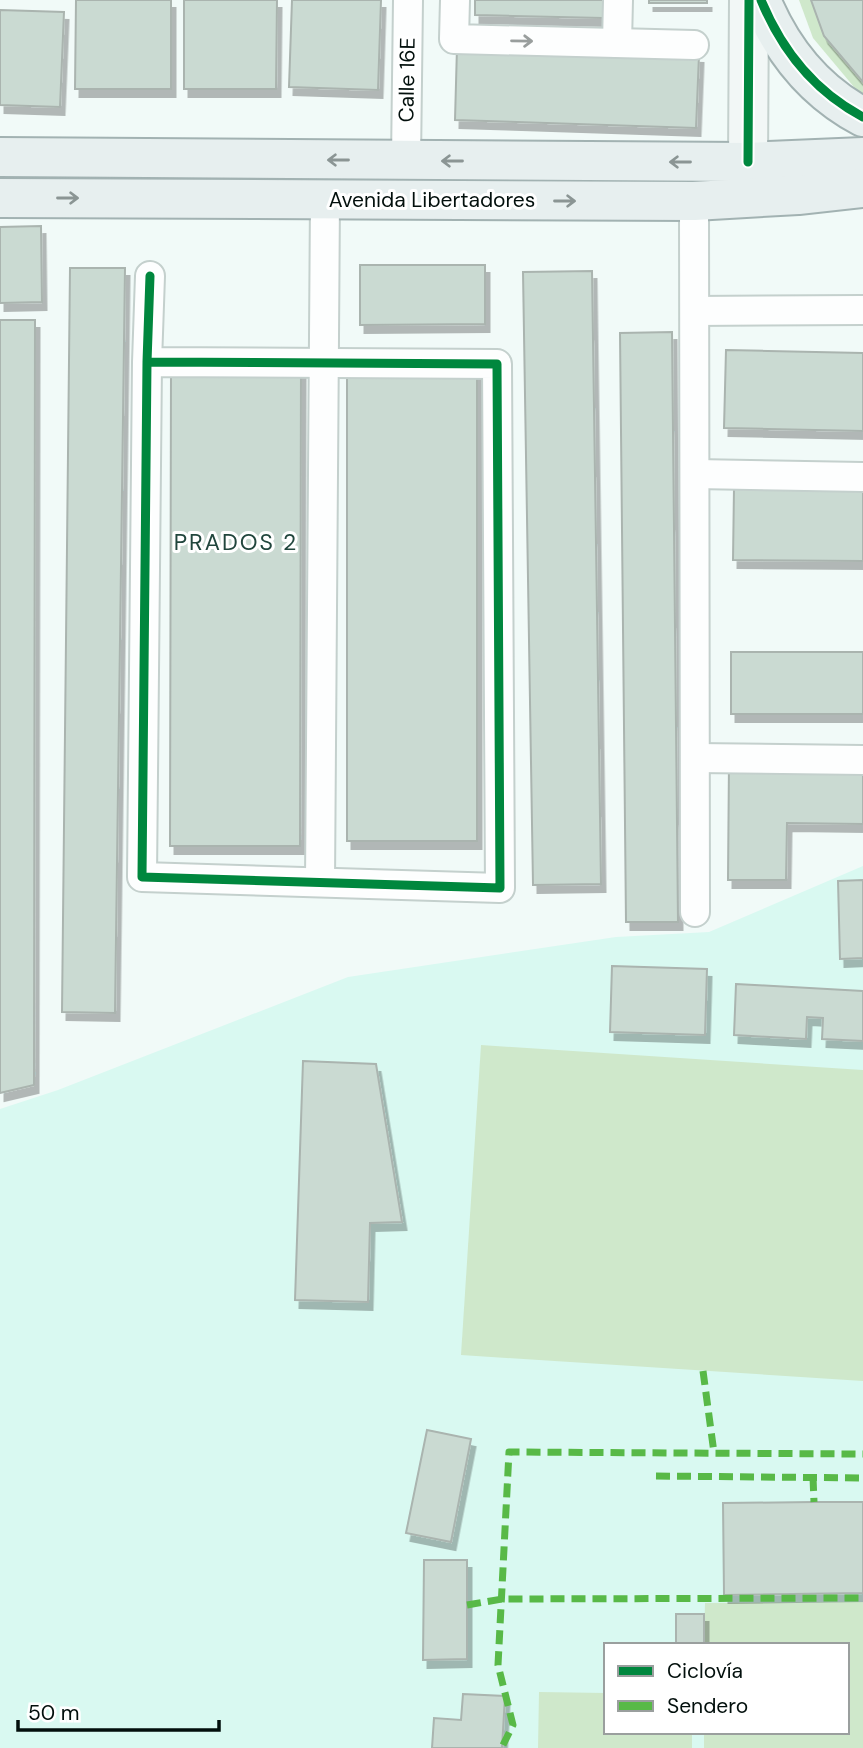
<svg xmlns="http://www.w3.org/2000/svg" width="863" height="1748" viewBox="0 0 863 1748" font-family="'DM Sans',sans-serif">
  <style>
    .built { fill: #d9f9f1; fill-rule: evenodd }
    .green { fill: #cfe8cb }
    .building { fill: #cadad2; stroke: #aab4af; stroke-width: 2; filter: url(#shadow) }
    .lines { fill: none; stroke-linecap: round; stroke-linejoin: round }
    .minor-casing { stroke: #c4d0cd; stroke-width: 32 }
    .secondary-casing { stroke: #c4d0cd; stroke-width: 42 }
    .primary-casing { stroke: #a2b2b2; stroke-width: 42 }
    .minor { stroke: #fdfefe; stroke-width: 28 }
    .secondary { stroke: #f2f7f6; stroke-width: 38 }
    .primary { stroke: #e7efef; stroke-width: 38 }
    .quiet { stroke: #58b947; stroke-width: 7; stroke-dasharray: 14 7; stroke-linecap: butt }
    .cycleway-casing { stroke: #fff; stroke-width: 13 }
    .cycleway { stroke: #00873e; stroke-width: 9 }
    .oneway { stroke: #999e9d }
    .oneway2 { stroke: #8b9594 }
    .labels { text-anchor: middle; dominant-baseline: central; stroke-width: 6; stroke-linejoin: round; paint-order: stroke }
    .street-label { font-size: 21px; fill: #020f0c; stroke: #fff }
    .neighbourhood-label { font-size: 23px; letter-spacing: 2px; fill: #21463d; stroke: #fff }
  </style>
  <defs>
    <filter id="shadow"><feDropShadow dx="4.5" dy="8" stdDeviation="0" flood-color="#0004"/></filter>
  </defs>
  <rect width="100%" height="100%" fill="#f1faf8"/>
  <!-- built -->
  <path class="built" d="M863,866V1748H0V1109L58,1090L348,977L616,937L709,932ZM606,1645H847V1732H606Z"/>
  <!-- green -->
  <g class="green">
    <path d="M799,0H863V93H859L813,38Z"/>
    <path d="M481,1045L863,1070V1381L461,1355Z"/>
    <path d="M863,1602V1748H704V1732H847V1645H704L705,1603Z"/>
    <path d="M539,1692L606,1693V1732H692V1748H538Z"/>
  </g>
  <!-- building -->
  <g class="building">
    <path d="M76,0H171V89H75Z"/>
    <path d="M184,0H277L276,89H184Z"/>
    <path d="M292,0H381L378,90L289,87Z"/>
    <path d="M475,0H603V18L475,15Z"/>
    <rect x="649" y="0" width="58" height="3"/>
    <path d="M811,0H863V82L824,36Z"/>
    <path d="M0,10L64,12L60,107L0,105Z"/>
    <path d="M457,47L699,55L696,128L455,120Z"/>
    <path d="M41,226L42,302L0,303V227Z"/>
    <path d="M360,265H485V324L360,325Z"/>
    <path d="M70,268H125L115,1013L62,1012Z"/>
    <path d="M592,271L601,884L533,885L523,272Z"/>
    <path d="M0,320H35L34,1085L0,1093Z"/>
    <path d="M672,332L678,922H626L620,333Z"/>
    <path d="M726,350L863,353V431L724,428Z"/>
    <path d="M171,367L301,368L300,846H170Z"/>
    <rect x="347" y="368" width="130" height="473"/>
    <path d="M734,488L863,490V561L733,560Z"/>
    <rect x="731" y="652" width="132" height="62"/>
    <path d="M729,761L863,762V824L787,823L786,880H728Z"/>
    <path d="M863,880V958L840,959L838,881Z"/>
    <path d="M612,966L707,969L705,1035L610,1032Z"/>
    <path d="M736,984L863,991V1041L822,1039L823,1018L807,1017L806,1039L734,1035Z"/>
    <path d="M303,1061L376,1064L402,1222L370,1223L368,1302L295,1300Z"/>
    <path d="M427,1430L471,1439L451,1542L406,1533Z"/>
    <path d="M814,1502H863V1593L724,1595L723,1503Z"/>
    <path d="M424,1560H467V1659L423,1660Z"/>
    <rect x="676" y="1614" width="28" height="31"/>
    <path d="M463,1694L505,1696L502,1748H432L434,1718L461,1720Z"/>
  </g>
  <g class="lines">
    <!-- minor casing -->
    <g class="minor-casing">
      <g id="minor">
        <path d="M455,0L454,39L694,45"/>
        <path d="M617,43L618,0"/>
        <path d="M406,160L408,0"/>
        <path d="M694,201L695,912"/>
        <path d="M695,311L863,310"/>
        <path d="M147,362L497,364L500,888L142,877L147,362L150,276"/>
        <path d="M696,474L863,477"/>
        <path d="M696,758L863,760"/>
        <path d="M320,882L325,200"/>
      </g>
    </g>
    <!-- secondary casing -->
    <g class="secondary-casing">
      <path id="secondary" d="M748,162L749,0"/>
    </g>
    <!-- primary casing -->
    <g class="primary-casing">
      <g id="primary">
        <path d="M761,0C782,51 814,91 863,117"/>
        <path d="M0,157L748,162L863,157"/>
        <path d="M0,198L694,201L798,195L863,188"/>
      </g>
    </g>
    <!-- minor -->
    <use href="#minor" class="minor"/>
    <!-- secondary -->
    <use href="#secondary" class="secondary"/>
    <!-- primary -->
    <use href="#primary" class="primary"/>
    <!-- quiet -->
    <g class="quiet">
      <path d="M703,1371L714,1453"/>
      <path d="M656,1476L863,1478"/>
      <path d="M813,1477L814,1502"/>
      <path d="M467,1605L502,1599L863,1598"/>
      <path d="M503,1745L513,1725L498,1665L509,1452L863,1454"/>
    </g>
    <!-- cycleway casing -->
    <g class="cycleway-casing">
      <g id="cycleway">
        <path d="M761,0C782,51 814,91 863,117"/>
        <path d="M748,162L749,0"/>
        <path d="M147,362L497,364L500,888L142,877L147,362L150,276"/>
      </g>
    </g>
    <!-- cycleway -->
    <use href="#cycleway" class="cycleway"/>
  </g>
  <!-- one-way arrows -->
  <defs><path id="oneway-shaft" d="M-6 0H5M1.5-3L5.5 0L1.5 3" fill="none" stroke-width="1.6" stroke-linecap="round" stroke-linejoin="round" transform="scale(1.75)"/></defs>
  <use class="oneway" href="#oneway-shaft" transform="translate(522 41) rotate(1)"/>
  <g class="oneway2">
    <use href="#oneway-shaft" transform="translate(338 160) rotate(-180)"/>
    <use href="#oneway-shaft" transform="translate(452 161) rotate(-180)"/>
    <use href="#oneway-shaft" transform="translate(680 162) rotate(-180)"/>
    <use href="#oneway-shaft" transform="translate(68 198)"/>
    <use href="#oneway-shaft" transform="translate(565 201)"/>
  </g>
  <g class="labels">
    <!-- street labels -->
    <g class="street-label">
      <text transform="translate(407 80) rotate(-89)">Calle 16E</text>
      <text x="432" y="200">Avenida Libertadores</text>
    </g>
    <!-- neighbourhood labels -->
    <g class="neighbourhood-label">
      <text x="236" y="542">PRADOS 2</text>
    </g>
  </g>
  <!-- legend -->
  <rect x="604" y="1643" width="245" height="91" fill="#ffffff" stroke="#9a9f9e" stroke-width="2"/>
  <rect x="618" y="1666" width="35" height="10" fill="#00873e" stroke="#9a9f9e" stroke-width="2"/>
  <text x="667" y="1678" font-size="21" fill="#020f0c">Ciclovía</text>
  <rect x="618" y="1701" width="35" height="10" fill="#58b947" stroke="#9a9f9e" stroke-width="2"/>
  <text x="667" y="1713" font-size="21" fill="#020f0c">Sendero</text>
  <!-- scale -->
  <path d="M18 1720v10h201v-10" fill="none" stroke="#020f0c" stroke-width="3.5"/>
  <text x="28" y="1720" font-size="21" fill="#020f0c" stroke="#ffffff" stroke-width="5" paint-order="stroke">50 m</text>
</svg>
